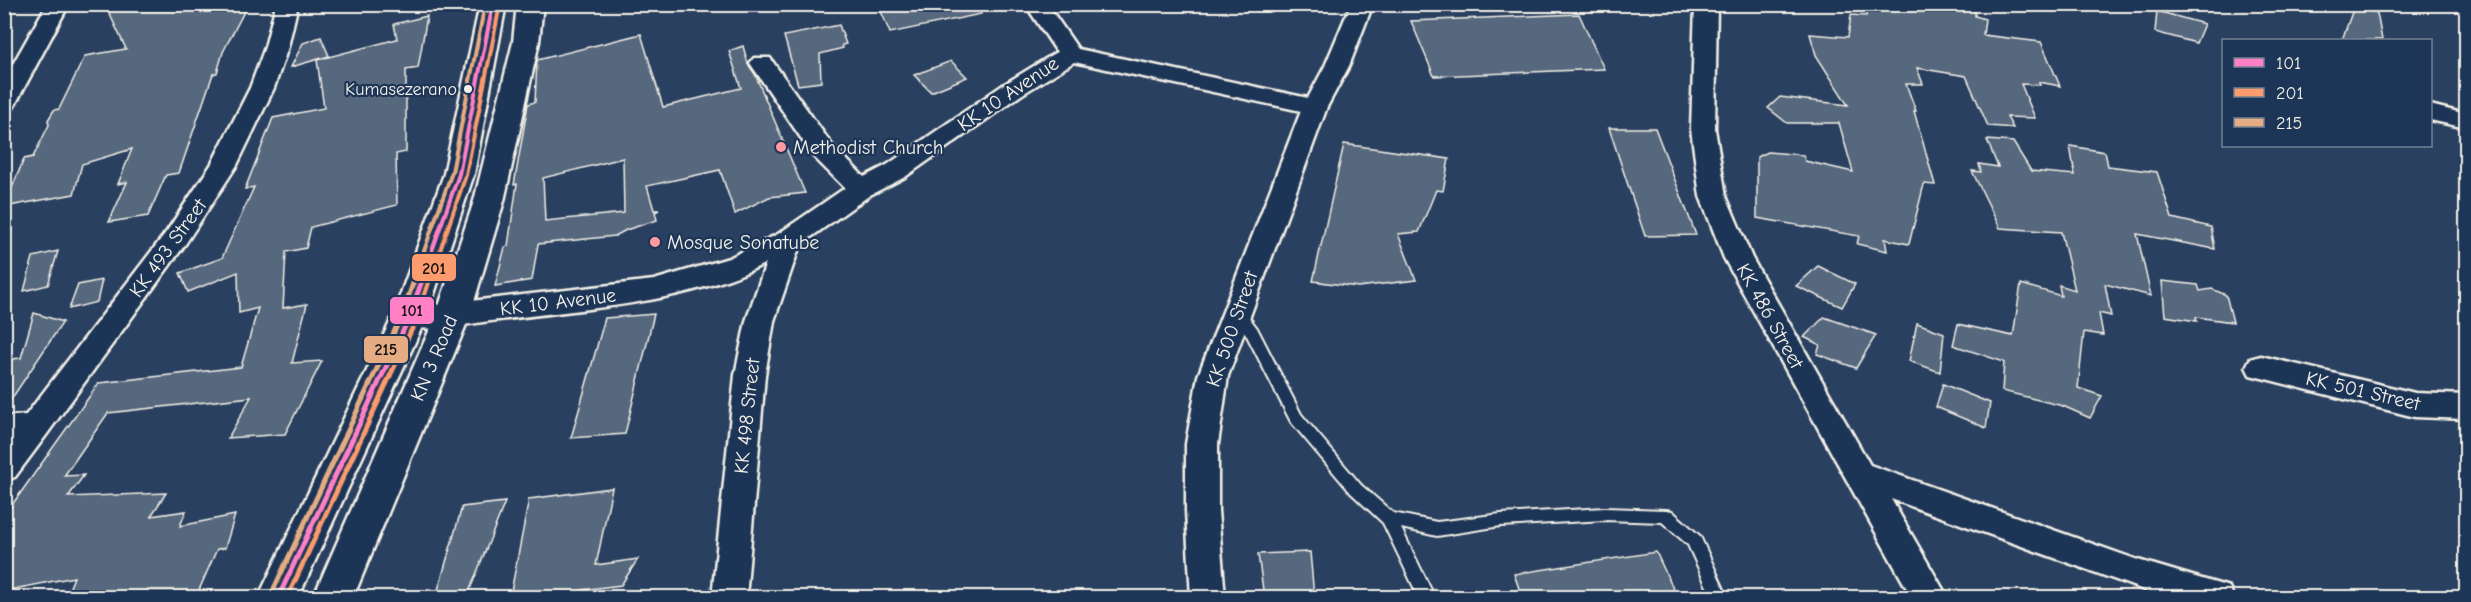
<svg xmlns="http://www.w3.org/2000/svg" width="2471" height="602" viewBox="0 0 2471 602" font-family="'Comic Neue',sans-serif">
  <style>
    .building { fill: #56677d; stroke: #f4f1e8; stroke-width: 1.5; fill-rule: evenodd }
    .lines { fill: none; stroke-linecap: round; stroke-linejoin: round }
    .service-casing { stroke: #f4f1e8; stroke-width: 4 }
    .minor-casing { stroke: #f4f1e8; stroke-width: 5 }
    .trunk-casing { stroke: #f4f1e8; stroke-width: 5 }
    .service { fill: #1d3557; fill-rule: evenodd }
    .minor { fill: #1d3557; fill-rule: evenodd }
    .trunk { fill: #1d3557; fill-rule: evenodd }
    .bus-1-far1-casing { stroke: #1d3557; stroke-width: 8 }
    .bus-1-casing { stroke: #1d3557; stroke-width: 10 }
    .bus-2-far1-casing { stroke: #1d3557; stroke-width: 8 }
    .bus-2-casing { stroke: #1d3557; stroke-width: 10 }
    .bus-3-far1-casing { stroke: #1d3557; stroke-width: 8 }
    .bus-3-casing { stroke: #1d3557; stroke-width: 10 }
    .bus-1-far1 { stroke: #ff80c5; stroke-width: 4 }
    .bus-1 { stroke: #ff80c5; stroke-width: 5 }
    .bus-2-far1 { stroke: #fc9b6d; stroke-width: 4 }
    .bus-2 { stroke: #fc9b6d; stroke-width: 5 }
    .bus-3-far1 { stroke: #e5ac83; stroke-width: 4 }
    .bus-3 { stroke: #e5ac83; stroke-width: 5 }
    .bus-dot { fill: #f4f1e8; stroke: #1d3557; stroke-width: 2 }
    .poi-dot { fill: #ff9aa2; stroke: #1d3557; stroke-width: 2 }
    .labels { text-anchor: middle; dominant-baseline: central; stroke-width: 4.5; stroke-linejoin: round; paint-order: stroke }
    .bus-label { font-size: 18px; fill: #f4f1e8; stroke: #1d3557; text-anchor: end }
    .street-label { font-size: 20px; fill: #f4f1e8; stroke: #1d3557 }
    .poi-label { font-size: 20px; fill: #f4f1e8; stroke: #1d3557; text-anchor: start }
    .line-badge { stroke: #1d3557; stroke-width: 2 }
    .pale-badge-label { font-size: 16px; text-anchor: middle; font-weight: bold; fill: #111 }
  </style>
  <rect width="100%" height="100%" fill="#2a4060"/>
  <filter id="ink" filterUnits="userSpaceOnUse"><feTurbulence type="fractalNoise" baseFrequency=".0167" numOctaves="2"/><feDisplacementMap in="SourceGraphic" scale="12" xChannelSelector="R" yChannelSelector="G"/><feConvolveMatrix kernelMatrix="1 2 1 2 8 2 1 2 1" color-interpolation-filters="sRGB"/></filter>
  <g filter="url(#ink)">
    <!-- building -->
    <g class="building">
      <path d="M105,4H248L223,52L217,73L213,74L179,173L166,175L148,216L109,222L127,182L118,184L132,149L82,164L74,194L4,207L24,159L33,157L49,125L48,120L54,110L59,109L85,56L126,49Z"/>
      <path d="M878,4H980L981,14L890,33Z"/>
      <path d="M1867,4H1975V16L1985,19L1983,35L2041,42L2060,86L2039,82L2040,85L2021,84L2035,118L2007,117L2013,128L1988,126L1966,76L1917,68L1923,84H1906L1916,111H1914L1935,185L1924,184L1909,244L1885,239L1887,251L1857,244L1859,236L1757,218V157L1768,152L1803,155L1805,161L1853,172L1839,123H1787L1768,108L1780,97L1848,105L1816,55L1810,34L1848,37L1851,15L1866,16Z"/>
      <path d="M2355,4H2369L2370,11L2377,13L2382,40H2342Z"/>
      <path d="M2157,11L2204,24L2196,43L2155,32Z"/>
      <path d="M1579,14L1604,69L1434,76L1411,21Z"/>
      <path d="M427,16L418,68L406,70V152L396,154L397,205L311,227L306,248L286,252L283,308L307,304L292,363L322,361L285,434L228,438L251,397L108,413L64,476L84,475L68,497L166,493L151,516L186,511L180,526L235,515L225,548L217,549L196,597H66L74,577L4,591V516L99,383L241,367L258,308L239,313L238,272L188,292L180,273L222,258L254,187L245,189L273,118L324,108L317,60L397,39L394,24Z"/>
      <path d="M839,25L846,44L842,45L843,48L820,54L821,82L798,85L784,36Z"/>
      <path d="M641,34L663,107L741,88L729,51L743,46L748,64L755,74L805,193L769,197L735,214L720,170L647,186L654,210H659L655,212L657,220L626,230L615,236L538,244L532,280L495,286L505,247L508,246L517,184L514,185L528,104L535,102L537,60ZM623,158L624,213L545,221L543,178Z"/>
      <path d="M321,37L329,56L291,67L303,43Z"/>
      <path d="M951,61L967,77L931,92L914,75Z"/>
      <path d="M1609,128H1655L1696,235L1645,236Z"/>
      <path d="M1987,140L2013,142L2031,171L2075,175L2070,146L2105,152L2108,166L2157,172L2172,218L2211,227L2215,249L2137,234L2151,296L2105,284L2111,316L2099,313L2103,335L2084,332L2078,388L2102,396L2090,418L2063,406L2002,391L2004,362L1953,345L1958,324L2013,336L2021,284L2061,296L2059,285L2075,290L2061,232L2000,228L1972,171L1981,172L1979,164L1998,167Z"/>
      <path d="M1344,144L1449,159L1443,191L1436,190L1419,232L1398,234L1416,280L1358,287L1313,281Z"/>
      <path d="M58,251L48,285L24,291L33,257Z"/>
      <path d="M1818,266L1855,284L1842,307L1796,286Z"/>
      <path d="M102,280L97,302L69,309L78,285Z"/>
      <path d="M2162,281L2198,285L2200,291L2212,289L2226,295L2233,322L2196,317L2197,321L2165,316Z"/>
      <path d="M34,313L63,322L4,410V360L21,358Z"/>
      <path d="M654,314L625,434L571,438L605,318Z"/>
      <path d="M1824,317L1876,335L1856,368L1817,354L1820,345L1804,337Z"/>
      <path d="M1917,323L1944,333L1940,372L1909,361Z"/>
      <path d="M1943,384L1990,403L1986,428L1936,407Z"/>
      <path d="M612,488L596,565L638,559L621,585L582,590V597H510L529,499Z"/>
      <path d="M505,502L467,597H436L462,507Z"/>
      <path d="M1310,552L1314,597H1264L1258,554Z"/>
      <path d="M1656,552L1677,597H1522L1514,574Z"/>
    </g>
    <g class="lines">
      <!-- service casing -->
      <g class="service-casing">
        <path id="service" d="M1237,306L1242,308L1257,328L1301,414L1361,485L1393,513L1437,522L1501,514L1605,508L1666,510L1672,511L1700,536L1728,598H1712L1688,545L1662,522L1605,520L1501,526L1437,536L1401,528L1435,598H1419L1383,523L1351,493L1291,422L1246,334L1230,311Z"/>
      </g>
      <!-- minor casing -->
      <g class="minor-casing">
        <g id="minor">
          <path d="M47,4H69L16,103L13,108L4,110V80Z"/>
          <path d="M276,4H298L288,47L274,88L237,165L186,243L47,434L15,477L4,481V417L26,415L167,231L211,165L250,88L265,47Z"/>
          <path d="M1025,4H1047L1078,49L1308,98L1325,66L1351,4H1373L1349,66L1327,107L1228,376L1218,444V511L1225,598H1191L1186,511V444L1198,376L1301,111L1074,62L1021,95L905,177L870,195L800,245L774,321L765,375L746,598H712L735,375L746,321L766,263C687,304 587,308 499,320C468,323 429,334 399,325L395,318L399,311L409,308L654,280L729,258L778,234L845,188L814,157L750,63L754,58H770L832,145L864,177L887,165L1003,85L1057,52Z"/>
          <path d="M1695,4H1717L1715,129L1726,196L1752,258L1870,465L2138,560L2229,587L2234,598H2166L1891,499L1948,598H1912L1724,258L1700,196L1691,129Z"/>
          <path d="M2430,105L2466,114V128L2430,120Z"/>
          <path d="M2261,356L2415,393L2466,395V419L2415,417L2250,375L2246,367L2250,359Z"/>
        </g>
      </g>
      <!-- trunk casing -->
      <g class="trunk-casing">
        <g id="trunk">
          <path d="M480,4H506L474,174L426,318L298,598H258L392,318L444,174Z"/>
          <path d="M517,4H543L539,42L504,201L470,315L353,598H313L436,315L474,201L513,42Z"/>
        </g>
      </g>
      <!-- service -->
      <use href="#service" class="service"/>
      <!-- minor -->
      <use href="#minor" class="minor"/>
      <!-- trunk -->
      <use href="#trunk" class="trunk"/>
      <!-- bus-1-far1 casing -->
      <g class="bus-1-far1-casing">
        <path id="bus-1-far1" d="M426,268L459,174L493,4"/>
      </g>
      <!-- bus-1 casing -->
      <g class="bus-1-casing">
        <path id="bus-1" d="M278,598L409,318L427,266"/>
      </g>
      <!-- bus-2-far1 casing -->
      <g class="bus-2-far1-casing">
        <path id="bus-2-far1" d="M434,268L466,175L500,5"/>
      </g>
      <!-- bus-2 casing -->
      <g class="bus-2-casing">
        <path id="bus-2" d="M287,598L416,320L434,266"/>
      </g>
      <!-- bus-3-far1 casing -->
      <g class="bus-3-far1-casing">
        <path id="bus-3-far1" d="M418,268L452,172L485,4"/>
      </g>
      <!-- bus-3 casing -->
      <g class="bus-3-casing">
        <path id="bus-3" d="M271,595L402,315L419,266"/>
      </g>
      <!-- bus-1-far1 -->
      <use href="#bus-1-far1" class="bus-1-far1"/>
      <!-- bus-1 -->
      <use href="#bus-1" class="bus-1"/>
      <!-- bus-2-far1 -->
      <use href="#bus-2-far1" class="bus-2-far1"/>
      <!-- bus-2 -->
      <use href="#bus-2" class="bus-2"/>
      <!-- bus-3-far1 -->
      <use href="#bus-3-far1" class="bus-3-far1"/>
      <!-- bus-3 -->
      <use href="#bus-3" class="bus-3"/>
    </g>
  </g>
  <!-- markers -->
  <circle class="bus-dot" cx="468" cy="89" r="5"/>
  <g class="poi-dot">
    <circle cx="781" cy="147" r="6"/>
    <circle cx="655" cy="242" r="6"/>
  </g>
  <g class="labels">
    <!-- bus labels -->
    <g class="bus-label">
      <text x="457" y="89">Kumasezerano</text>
    </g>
    <!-- street labels -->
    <g class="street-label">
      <text transform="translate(1008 94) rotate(-34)">KK 10 Avenue</text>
      <text transform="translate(168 248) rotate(-54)">KK 493 Street</text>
      <text transform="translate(558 302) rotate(-7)">KK 10 Avenue</text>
      <text transform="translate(1770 316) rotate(61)">KK 486 Street</text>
      <text transform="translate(1232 329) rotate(-71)">KK 500 Street</text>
      <text transform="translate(434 358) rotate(-67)">KN 3 Road</text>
      <text transform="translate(2363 391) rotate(13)">KK 501 Street</text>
      <text transform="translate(747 416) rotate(-84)">KK 498 Street</text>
    </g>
    <!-- poi labels -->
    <g class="poi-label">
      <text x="793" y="147">Methodist Church</text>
      <text x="667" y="242">Mosque Sonatube</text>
    </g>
  </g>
  <g class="line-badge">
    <rect x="411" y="253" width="46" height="29" rx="6" fill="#fc9b6d"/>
    <rect x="389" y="296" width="46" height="29" rx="6" fill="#ff80c5"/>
    <rect x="363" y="335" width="46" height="29" rx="6" fill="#e5ac83"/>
  </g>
  <g class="pale-badge-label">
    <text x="434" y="274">201</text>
    <text x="412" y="316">101</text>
    <text x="386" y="355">215</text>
  </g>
  <!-- margin -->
  <rect width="2471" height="602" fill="none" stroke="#1d3557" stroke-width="24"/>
  <rect x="12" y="12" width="2447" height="578" fill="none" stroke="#f4f1e8" stroke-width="2" filter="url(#ink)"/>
  <!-- legend -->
  <rect x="2222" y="39" width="210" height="108" fill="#1d3557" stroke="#738091" stroke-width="1.5"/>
  <rect x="2234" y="58" width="30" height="9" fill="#ff80c5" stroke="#738091" stroke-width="1.5"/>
  <text x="2276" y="69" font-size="18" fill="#f4f1e8">101</text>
  <rect x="2234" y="88" width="30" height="9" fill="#fc9b6d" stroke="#738091" stroke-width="1.5"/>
  <text x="2276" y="99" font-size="18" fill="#f4f1e8">201</text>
  <rect x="2234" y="118" width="30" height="9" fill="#e5ac83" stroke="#738091" stroke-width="1.5"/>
  <text x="2276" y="129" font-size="18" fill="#f4f1e8">215</text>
</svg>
